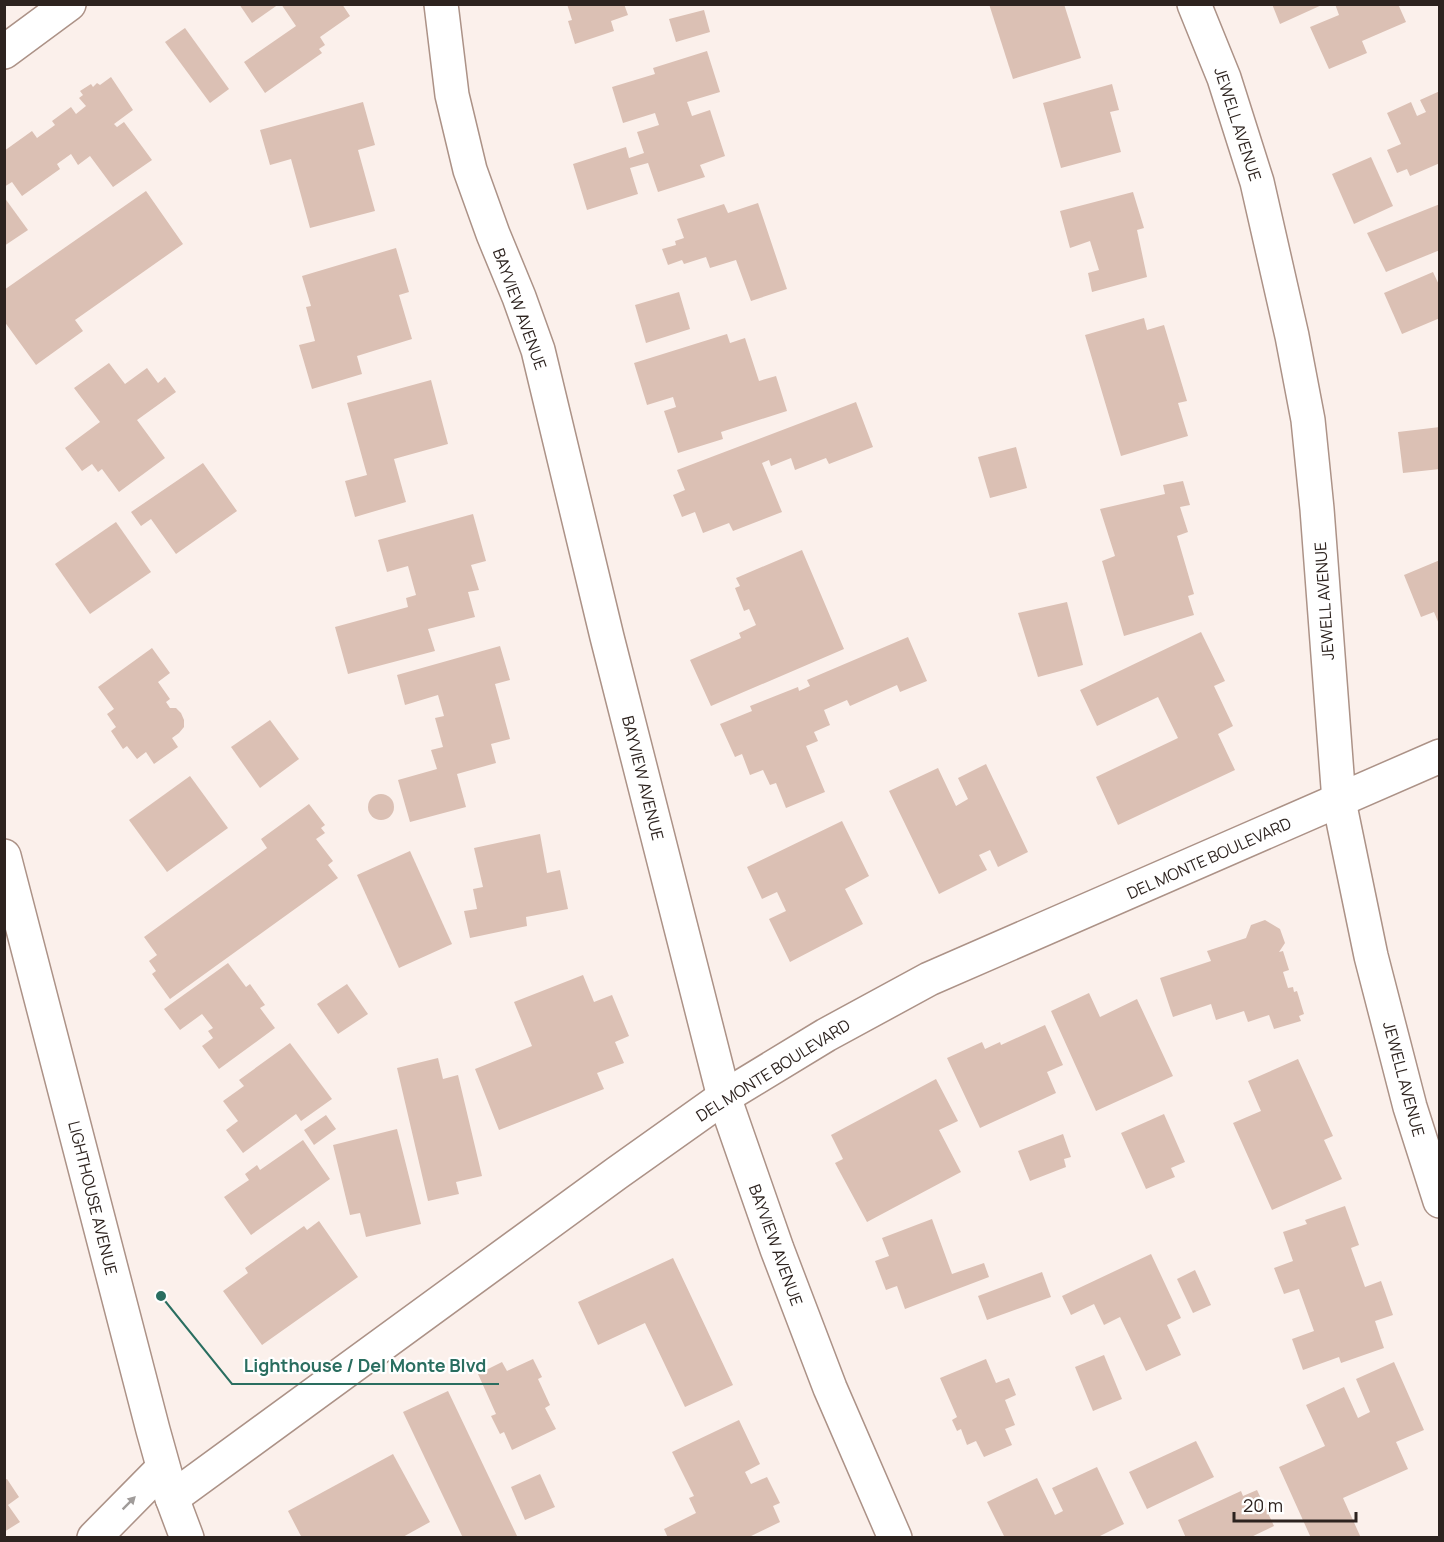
<svg xmlns="http://www.w3.org/2000/svg" width="1444" height="1542" viewBox="0 0 1444 1542" font-family="Manrope,sans-serif">
  <style>
    .building { fill: #dbc0b4 }
    .lines { fill: none; stroke-linecap: round; stroke-linejoin: round }
    .minor-casing { stroke: #ac9287; stroke-width: 36 }
    .tertiary-casing { stroke: #ac9287; stroke-width: 36 }
    .secondary-casing { stroke: #ac9287; stroke-width: 36 }
    .minor { stroke: #fff; stroke-width: 33 }
    .tertiary { stroke: #fff; stroke-width: 33 }
    .secondary { stroke: #fff; stroke-width: 33 }
    .oneway { fill: #a09c9a }
    .labels { text-anchor: middle; dominant-baseline: central; stroke-width: 4.5; stroke-linejoin: round; paint-order: stroke }
    .street-label { font-size: 16px; fill: #2d231f; stroke: #fff }
    .leader { fill: none; stroke: #2a6e60; stroke-width: 2 }
    .callout-dot { fill: #2a6e60; stroke: #fff; stroke-width: 2 }
    .callout-label { font-size: 18px; text-anchor: middle; font-weight: bold; fill: #2a6e60; stroke: #fff; stroke-width: 4.5; stroke-linejoin: round; paint-order: stroke }
  </style>
  <rect width="100%" height="100%" fill="#fbf0eb"/>
  <!-- building -->
  <g class="building">
    <path d="M239,4H279L252,23Z"/>
    <path d="M281,4H342L350,16L320,37L325,45L319,49L322,53L265,93L244,62L296,26Z"/>
    <path d="M567,4H624L628,15L611,21L614,31L575,44L568,21L572,20Z"/>
    <path d="M989,4H1064L1081,58L1013,79Z"/>
    <path d="M1272,4H1324L1280,24Z"/>
    <path d="M1335,4H1398L1406,22L1362,41L1367,53L1329,69L1310,27L1339,15Z"/>
    <path d="M704,10L710,32L676,42L669,19Z"/>
    <path d="M185,28L229,89L210,103L165,42Z"/>
    <path d="M707,51L720,92L687,102L692,116L710,110L725,156L700,165L705,177L658,192L648,163L630,168L638,194L587,210L573,164L626,147L629,158L644,153L637,132L659,125L655,113L623,123L612,87L655,74L653,68Z"/>
    <path d="M111,77L133,110L114,124L117,127L124,122L152,160L113,187L90,156L78,165L71,154L57,164L60,169L22,196L12,182L4,187V164H6L4,162V151L32,131L37,138L55,125L52,121L71,107L76,114L86,106L79,98L83,95L80,91L91,84L93,87L97,83L100,85Z"/>
    <path d="M1112,84L1119,110L1110,112L1121,152L1061,168L1043,103Z"/>
    <path d="M1440,91V163L1410,176L1407,169L1397,173L1387,150L1401,144L1387,113L1411,102L1417,116L1426,112L1420,100Z"/>
    <path d="M363,102L375,145L358,150L375,211L310,228L291,159L270,165L260,130Z"/>
    <path d="M1371,157L1393,206L1354,224L1332,174Z"/>
    <path d="M146,191L183,244L75,320L83,331L36,365L4,321V290Z"/>
    <path d="M1133,192L1144,228L1137,230L1147,277L1092,292L1088,273L1099,270L1090,241L1070,248L1060,211Z"/>
    <path d="M4,197L28,230L4,246Z"/>
    <path d="M758,203L787,289L751,301L736,260L710,268L706,257L684,264L682,260L668,265L662,249L676,245L675,241L684,238L677,219L724,204L728,213Z"/>
    <path d="M1440,204V250L1386,272L1367,233Z"/>
    <path d="M396,248L409,292L399,295L412,339L357,356L362,374L312,389L299,345L315,341L306,307L311,306L302,276Z"/>
    <path d="M1433,272L1440,287V318L1402,334L1384,293Z"/>
    <path d="M679,292L690,329L646,343L635,305Z"/>
    <path d="M1144,318L1147,330L1164,325L1187,401L1178,403L1188,436L1121,456L1085,335Z"/>
    <path d="M727,334L730,343L745,338L759,381L776,376L787,411L721,432L723,439L678,453L664,411L676,407L673,397L647,405L634,363Z"/>
    <path d="M109,363L125,384L147,368L158,383L165,377L176,392L137,420L165,458L119,492L102,469L98,472L92,464L82,471L65,448L100,422L74,388Z"/>
    <path d="M431,380L448,444L394,459L406,502L355,517L345,481L367,475L347,403Z"/>
    <path d="M856,402L873,447L829,464L826,458L795,470L791,458L771,466L769,460L762,463L782,512L733,531L729,523L703,533L695,512L682,517L673,495L685,490L677,470Z"/>
    <path d="M1440,427V469L1403,473L1398,432Z"/>
    <path d="M1016,447L1027,488L990,498L978,457Z"/>
    <path d="M203,463L237,511L176,554L151,519L141,526L131,512Z"/>
    <path d="M1183,481L1190,505L1180,507L1188,532L1177,536L1194,594L1188,596L1194,615L1124,636L1102,561L1115,556L1100,509L1165,494L1163,485Z"/>
    <path d="M473,514L486,561L471,565L479,590L468,592L475,617L428,629L435,651L348,674L335,627L408,607L406,598L416,595L408,566L387,572L378,540Z"/>
    <path d="M116,522L151,572L90,614L55,564Z"/>
    <path d="M802,550L844,649L711,706L690,660L741,638L739,633L756,625L749,609L744,611L735,588L740,586L736,578Z"/>
    <path d="M1440,560V624H1439L1434,612L1421,617L1404,575Z"/>
    <path d="M1067,602L1083,665L1038,677L1018,613Z"/>
    <path d="M1201,632L1225,681L1214,686L1233,726L1218,734L1235,770L1118,825L1096,777L1178,738L1158,697L1097,726L1080,690Z"/>
    <path d="M908,637L927,681L900,692L897,685L850,706L847,700L824,710L830,725L814,732L818,741L806,746L825,792L786,808L776,783L770,785L763,770L750,775L742,754L735,757L720,724L752,711L750,706L798,687L799,691L810,686L807,680Z"/>
    <path d="M500,646L510,680L495,684L510,739L491,744L496,763L457,774L466,807L410,822L398,780L437,769L431,750L443,747L435,718L444,716L438,695L405,705L397,675Z"/>
    <path d="M152,648L170,673L158,682L170,699L166,702L170,708H176L181,713L184,720V727L179,733L172,738L178,747L154,764L146,752L137,759L127,746L123,749L111,731L116,727L107,714L114,709L98,687Z"/>
    <path d="M270,720L299,759L260,788L231,747Z"/>
    <path d="M986,764L1028,852L998,867L990,850L979,855L987,870L939,894L889,791L938,768L956,806L968,799L958,778Z"/>
    <path d="M190,776L228,828L167,872L129,820Z"/>
    <circle cx="381" cy="807" r="13"/>
    <path d="M309,804L325,825L321,828L325,833L316,839L333,861L328,865L338,878L170,999L152,974L156,971L149,961L157,955L144,937L267,848L261,839Z"/>
    <path d="M842,821L869,876L845,889L863,924L790,962L769,919L786,911L777,892L762,899L747,867Z"/>
    <path d="M540,834L547,873L560,870L568,909L526,917L527,926L470,938L464,911L477,909L473,889L483,887L474,848Z"/>
    <path d="M410,851L452,944L399,968L357,875Z"/>
    <path d="M1265,920L1280,929L1285,943L1279,952L1283,951L1289,970L1283,972L1288,988L1293,987L1294,992L1297,991L1304,1014L1299,1016L1301,1021L1274,1029L1269,1015L1248,1022L1244,1011L1216,1020L1211,1004L1173,1017L1160,978L1211,961L1207,951L1246,938L1251,925Z"/>
    <path d="M228,963L246,987L250,984L265,1005L260,1008L275,1028L219,1069L202,1046L213,1038L208,1031L213,1028L202,1014L180,1030L164,1009Z"/>
    <path d="M583,975L594,1002L612,995L629,1036L615,1042L624,1063L597,1073L604,1089L499,1130L475,1069L532,1046L514,1002Z"/>
    <path d="M347,984L368,1014L338,1034L317,1004Z"/>
    <path d="M1089,993L1100,1017L1137,999L1173,1076L1096,1111L1051,1011Z"/>
    <path d="M1045,1025L1063,1065L1047,1072L1056,1093L980,1128L947,1058L982,1042L985,1049L1000,1042L1001,1045Z"/>
    <path d="M290,1043L332,1099L301,1121L296,1114L243,1153L226,1130L238,1121L223,1101L244,1086L239,1080Z"/>
    <path d="M438,1058L443,1079L458,1075L482,1176L456,1182L459,1194L428,1201L397,1068Z"/>
    <path d="M1298,1059L1333,1136L1324,1140L1342,1179L1272,1210L1233,1123L1261,1111L1248,1081Z"/>
    <path d="M936,1079L958,1121L939,1130L961,1172L867,1222L835,1163L843,1159L831,1135Z"/>
    <path d="M1164,1114L1185,1162L1171,1168L1175,1177L1146,1189L1121,1133Z"/>
    <path d="M326,1115L336,1129L314,1145L304,1130Z"/>
    <path d="M397,1129L421,1224L366,1237L360,1213L350,1215L333,1145Z"/>
    <path d="M1063,1134L1071,1157L1064,1159L1066,1167L1030,1181L1018,1151Z"/>
    <path d="M303,1140L330,1179L251,1235L224,1197L249,1180L245,1174L257,1165L260,1170Z"/>
    <path d="M1345,1206L1359,1245L1351,1248L1365,1287L1381,1281L1393,1315L1375,1321L1384,1348L1341,1363L1339,1357L1303,1370L1292,1339L1314,1331L1299,1289L1284,1294L1274,1268L1293,1261L1283,1232L1307,1224L1305,1220Z"/>
    <path d="M932,1219L952,1274L984,1263L989,1277L905,1309L897,1286L886,1290L875,1261L889,1256L882,1238Z"/>
    <path d="M319,1221L358,1277L262,1345L223,1291L248,1273L245,1268L304,1226L307,1230Z"/>
    <path d="M1151,1254L1181,1318L1167,1325L1181,1355L1146,1371L1120,1317L1104,1325L1094,1304L1071,1315L1062,1296Z"/>
    <path d="M673,1258L733,1385L685,1407L645,1323L598,1345L578,1302Z"/>
    <path d="M1195,1270L1211,1305L1193,1313L1177,1279Z"/>
    <path d="M1042,1272L1051,1297L987,1320L978,1296Z"/>
    <path d="M1104,1355L1122,1399L1093,1411L1075,1367Z"/>
    <path d="M533,1359L542,1377L538,1379L550,1405L545,1408L556,1429L512,1450L504,1432L500,1434L491,1416L496,1414L478,1374L502,1362L507,1371Z"/>
    <path d="M986,1359L996,1383L1009,1378L1016,1395L1005,1400L1015,1425L1005,1429L1012,1445L984,1457L976,1441L967,1445L961,1429L957,1431L952,1420L957,1417L940,1378Z"/>
    <path d="M1394,1362L1424,1430L1396,1442L1408,1469L1343,1498L1361,1538H1311L1279,1467L1325,1446L1306,1405L1344,1387L1358,1418L1370,1412L1356,1379Z"/>
    <path d="M448,1391L518,1538H463L403,1412Z"/>
    <path d="M739,1420L760,1464L745,1472L751,1484L767,1477L780,1503L773,1506L780,1522L747,1538H668L664,1529L696,1513L689,1498L694,1496L672,1452Z"/>
    <path d="M1196,1441L1214,1477L1147,1509L1129,1472Z"/>
    <path d="M393,1454L430,1522L401,1538H302L288,1511Z"/>
    <path d="M1097,1467L1124,1524L1096,1538H1005L987,1502L1037,1478L1055,1515L1063,1511L1052,1488Z"/>
    <path d="M540,1474L555,1507L525,1520L511,1487Z"/>
    <path d="M7,1479L19,1497L8,1505L20,1522L4,1532V1480Z"/>
    <path d="M1257,1490L1274,1526L1249,1538H1186L1178,1520L1241,1491L1243,1496Z"/>
  </g>
  <g class="lines">
    <!-- minor casing -->
    <g class="minor-casing">
      <g id="minor">
        <path d="M441,4L452,95L470,170L493,234L519,297L538,350L607,637L724,1097L777,1249L830,1388L895,1538"/>
        <path d="M1194,4L1224,78L1257,182L1292,336L1308,420L1317,509L1339,801L1371,956L1410,1107L1440,1201"/>
        <path d="M94,1538L163,1468"/>
      </g>
    </g>
    <!-- tertiary casing -->
    <g class="tertiary-casing">
      <g id="tertiary">
        <path d="M4,52L69,4"/>
        <path d="M172,1498L617,1173L724,1097L826,1035L929,979L1440,756"/>
      </g>
    </g>
    <!-- secondary casing -->
    <g class="secondary-casing">
      <path id="secondary" d="M4,856L153,1430L172,1498L187,1538"/>
    </g>
    <!-- minor -->
    <use href="#minor" class="minor"/>
    <!-- tertiary -->
    <use href="#tertiary" class="tertiary"/>
    <!-- secondary -->
    <use href="#secondary" class="secondary"/>
  </g>
  <!-- one-way arrows -->
  <defs><path id="oneway-solid" d="M-6-.8H1V-3.2L6.5 0L1 3.2V.8H-6Z" transform="scale(1.5)"/></defs>
  <use class="oneway" href="#oneway-solid" transform="translate(129 1503) rotate(-45)"/>
  <g class="labels">
    <!-- street labels -->
    <g class="street-label">
      <text transform="translate(1238 124) rotate(72)">JEWELL AVENUE</text>
      <text transform="translate(520 309) rotate(70)">BAYVIEW AVENUE</text>
      <text transform="translate(1324 601) rotate(-94)">JEWELL AVENUE</text>
      <text transform="translate(643 778) rotate(76)">BAYVIEW AVENUE</text>
      <text transform="translate(1209 858) rotate(-24)">DEL MONTE BOULEVARD</text>
      <text transform="translate(773 1070) rotate(-32)">DEL MONTE BOULEVARD</text>
      <text transform="translate(1404 1079) rotate(75)">JEWELL AVENUE</text>
      <text transform="translate(93 1198) rotate(76)">LIGHTHOUSE AVENUE</text>
      <text transform="translate(776 1245) rotate(70)">BAYVIEW AVENUE</text>
    </g>
  </g>
  <!-- callouts -->
  <path class="leader" d="M161 1296L232 1384H499"/>
  <circle class="callout-dot" cx="161" cy="1296" r="6"/>
  <g class="callout-label">
    <text x="365" y="1372">Lighthouse / Del Monte Blvd</text>
  </g>
  <!-- border -->
  <rect width="1444" height="1542" fill="none" stroke="#2d231f" stroke-width="12"/>
  <!-- scale -->
  <path d="M1234 1512v9h122v-9" fill="none" stroke="#2d231f" stroke-width="3"/>
  <text x="1243" y="1512" font-size="18" fill="#2d231f" stroke="#ffffff" stroke-width="4.5" paint-order="stroke">20 m</text>
</svg>
